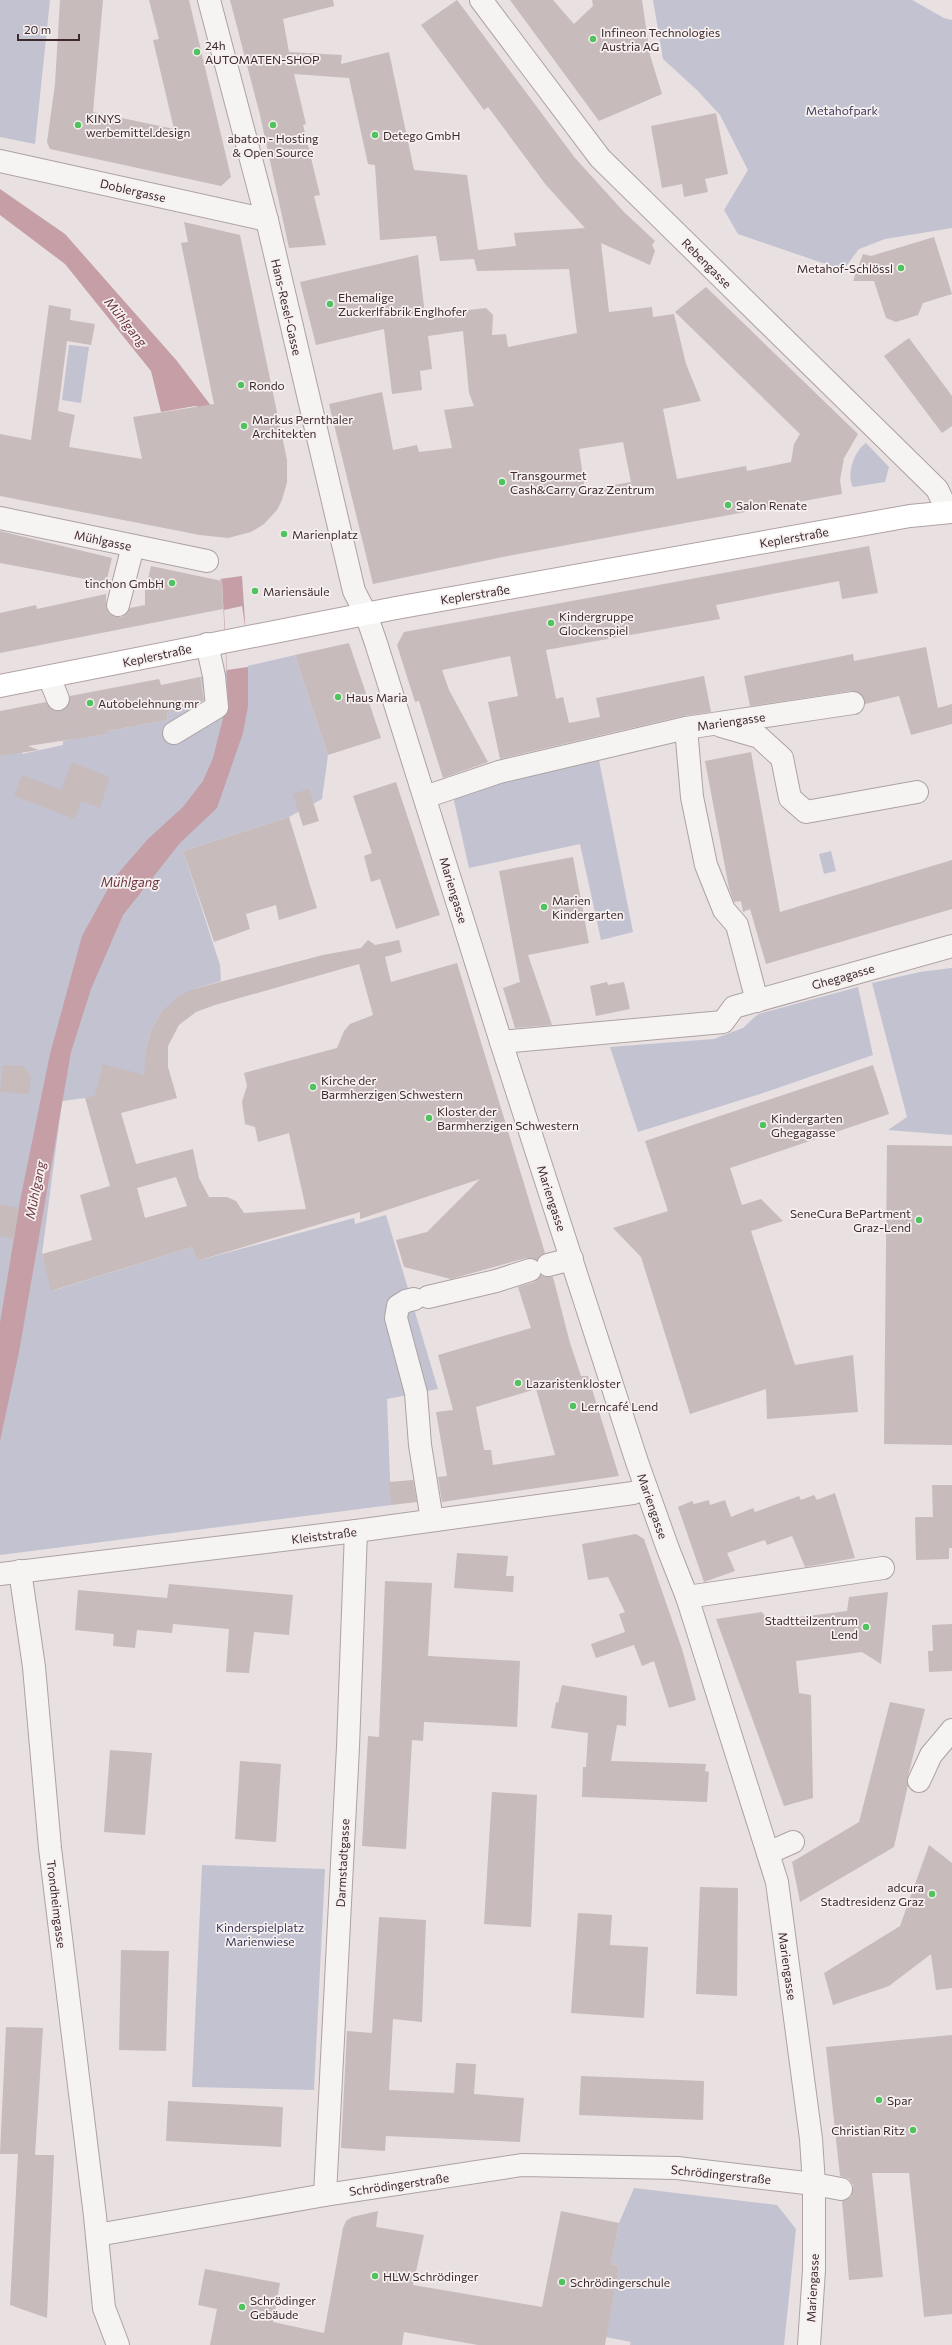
<svg xmlns="http://www.w3.org/2000/svg" width="952" height="2345" viewBox="0 0 952 2345" font-family="Commissioner,sans-serif">
  <style>
    .green { fill: #c2c2d1 }
    .water { fill: #c59ea6 }
    .pier { fill: #e8e0e1 }
    .building { fill: #c7bbbc; fill-rule: evenodd }
    .lines { fill: none; stroke-linecap: round; stroke-linejoin: round }
    .minor-tunnel { stroke: #c6bcbd; stroke-width: 22; stroke-dasharray: 22 11; stroke-linecap: butt }
    .minor-casing { stroke: #aea2a3; stroke-width: 24 }
    .major-casing { stroke: #b2a1a3; stroke-width: 24 }
    .minor { stroke: #f6f3f3; stroke-width: 22 }
    .major { stroke: #fff; stroke-width: 22 }
    .poi-dot { fill: #50c25e; stroke: #f6f0f0; stroke-width: 1.5 }
    .labels { text-anchor: middle; dominant-baseline: central; stroke-width: 3.5; stroke-linejoin: round; paint-order: stroke }
    .poi-label { font-size: 12px; fill: #3e2a2c; stroke: #f6f0f0; text-anchor: start }
    .park-label { font-size: 12px; fill: #3c3958; stroke: #f6f0f0 }
    .street-label { font-size: 12px; fill: #3e2a2c; stroke: #f6f0f0 }
    .water-label { font-size: 13px; font-style: italic; fill: #6e3841; stroke: #f6f0f0 }
  </style>
  <rect width="100%" height="100%" fill="#e8e0e1"/>
  <!-- green -->
  <g class="green">
    <path d="M0,0H50L35,144L0,137Z"/>
    <path d="M653,0H912L944,18L952,20V228L885,239L859,249L843,270L738,234L724,210L748,170L720,115L697,90L663,59Z"/>
    <path d="M69,345L89,347L81,403L62,400Z"/>
    <path d="M866,443L889,467L885,482L853,487C846,474 854,451 866,443Z"/>
    <path d="M295,655L328,755L322,799L289,817L183,851L220,965L221,981L193,989L161,1012L151,1030L146,1050V1081L85,1098L62,1101L42,1254L52,1291L192,1247L197,1261L354,1218L355,1224L386,1215L438,1389L387,1399L391,1505L0,1555V756L22,750V754L63,745V741L86,736L87,737L107,734V731L168,720L167,712L206,704L200,677Z"/>
    <path d="M599,760L633,932L601,940L580,844L469,868L452,792Z"/>
    <path d="M831,851L836,871L824,874L819,854Z"/>
    <path d="M952,968V1135L888,1130L907,1117L872,983L920,972Z"/>
    <path d="M858,987L873,1055L766,1092L638,1132L610,1047L714,1039L743,1028L758,1014Z"/>
    <path d="M202,1865L325,1869L314,2090L192,2087Z"/>
    <path d="M634,2188L777,2205L796,2229L784,2345H630L631,2342L606,2337L619,2266L611,2264L619,2223Z"/>
  </g>
  <!-- water -->
  <g class="water">
    <path d="M0,189L65,234L177,361L215,411L195,406L161,412L151,371L65,264L0,215Z"/>
    <path d="M242,576L248,667V706L243,733L217,808L180,843L123,915L91,989L71,1052L19,1352L0,1441V1323L20,1201L50,1054L82,936L114,878L148,839L183,807L203,781L213,758L228,699L222,581L220,579Z"/>
  </g>
  <!-- pier -->
  <path class="pier" d="M242,606L248,646V667L227,670L224,610Z"/>
  <!-- building -->
  <g class="building">
    <path d="M60,0H103L93,112L174,129L153,40L159,39L149,0H189L231,177L221,186L50,149L47,142L55,84Z"/>
    <path d="M230,0H333L334,6L283,19L289,52L342,55L341,64L389,52L414,170L467,175L478,250L516,246L514,233L585,228L546,185L488,107L484,110L421,25L457,0L575,158L624,212L655,241L652,245L655,251L650,265L601,243L609,312L652,307L653,317L674,314L686,364L701,401L663,409L677,479L746,466L747,471L791,462L794,444L800,434L675,312L706,287L858,434L844,458L840,480L842,494L513,555L373,584L329,404L382,392L393,450L417,445L419,452L452,448L444,410L474,406L469,393L463,331L428,336L432,369L420,371L422,390L392,394L384,329L316,345L300,282L418,255L425,315L486,308L493,315L492,335L506,334L508,347L577,333L569,269L477,271L474,259L440,261L436,236L380,240L375,165L368,164L349,78L294,74L306,124L303,125L320,195L314,196L326,245L289,248L260,115ZM623,442L631,482L585,490L579,449Z"/>
    <path d="M510,0H553L574,24L593,6L592,0H642L650,55L662,94L599,121Z"/>
    <path d="M716,113L728,174L705,179L708,192L684,197L682,184L662,188L651,126Z"/>
    <path d="M184,222L240,235L287,460V482L282,500L277,510L264,524L251,532L228,538L200,535L0,496V434L31,440L49,305L71,309L70,320L95,324L91,345L67,341L58,411L75,415L69,447L142,459L133,417L214,404L181,243L188,242Z"/>
    <path d="M934,237L952,294L923,303L918,315L896,322L886,318L874,281H853L863,254L871,256Z"/>
    <path d="M909,338L952,396V426L942,433L884,356Z"/>
    <path d="M0,531L112,558L106,583L0,563Z"/>
    <path d="M869,546L878,593L842,599L839,581L716,605L720,619L546,650L556,699L563,697L569,723L600,717L596,698L704,676L711,712L683,716L500,759L488,702L518,696L510,656L442,670L449,690L488,762L443,778L419,701L415,702L397,645L404,632Z"/>
    <path d="M151,566L222,581L223,609L0,653V613L36,605L37,609L106,594V608L109,614L115,617H122L130,608L145,605V591Z"/>
    <path d="M349,643L381,738L328,755L295,655Z"/>
    <path d="M926,647L938,708L952,704V724L911,735L899,696L865,704L862,695L852,691L750,706L744,676L853,654L854,661Z"/>
    <path d="M200,677L204,700L193,707L167,712L168,720L107,731V734L28,746L39,750L0,756V711L46,702L51,709L62,711L68,706L70,696L159,679L161,685Z"/>
    <path d="M751,752L780,912L952,860V909L766,964L750,909L743,912L741,901L734,902L729,888L705,761Z"/>
    <path d="M72,762L110,777L100,808L81,801L75,819L14,796L22,775L61,790Z"/>
    <path d="M396,782L440,915L396,929L380,879L371,882L364,856L372,853L353,796Z"/>
    <path d="M309,789L319,821L303,826L293,794Z"/>
    <path d="M289,817L317,908L279,920L276,905L246,914L250,929L214,942L183,851Z"/>
    <path d="M573,857L589,943L528,955L552,1025L515,1028L503,988L520,982L499,871Z"/>
    <path d="M368,940L375,945L399,940L402,952L385,957L391,982L457,963L545,1253L537,1260L526,1258L451,1279L404,1267L396,1240L427,1232L480,1179L360,1219V1212L197,1261L192,1247L51,1291L42,1254L92,1240L80,1195L110,1186L85,1098L95,1095L103,1064L144,1075L146,1050L151,1030L161,1012L179,996L193,989L323,955L361,948ZM359,964L373,1015L350,1024L344,1031L337,1048L244,1073L247,1086L242,1102L245,1124L255,1127L258,1142L289,1133L306,1209L244,1213L236,1201L227,1197H209L199,1178L193,1149L136,1164L121,1113L177,1098L168,1067V1046L179,1025L196,1012L215,1005ZM176,1177L187,1206L145,1218L137,1188Z"/>
    <path d="M607,982L608,985L624,982L630,1009L596,1016L590,986Z"/>
    <path d="M3,1065L23,1066L31,1076L29,1094L0,1092Z"/>
    <path d="M873,1065L889,1114L730,1168L742,1205L761,1199L783,1221L751,1231L795,1365L853,1355L858,1412L767,1419L766,1389L690,1414L641,1257L613,1228L668,1211L645,1141Z"/>
    <path d="M887,1145L952,1146V1445L884,1444Z"/>
    <path d="M0,1204L19,1208L14,1239L0,1236Z"/>
    <path d="M541,1275L553,1277L570,1343L581,1376H588L619,1476L442,1502L438,1477L447,1476L436,1412L453,1410L438,1355L531,1328L518,1287L534,1282ZM536,1389L555,1455L493,1465L491,1450H484L476,1407Z"/>
    <path d="M413,1480L417,1502L391,1505L389,1482Z"/>
    <path d="M932,1485H952V1548H949V1559L916,1560L915,1517H933Z"/>
    <path d="M835,1493L855,1558L805,1567L792,1536L767,1545L765,1540L727,1553L735,1571L704,1582L678,1507L692,1501L694,1504L709,1500L710,1505L725,1500L731,1517L753,1508L755,1512L799,1496L801,1500L814,1495L817,1500Z"/>
    <path d="M636,1534L644,1539L682,1649L696,1700L669,1708L654,1661L642,1666L634,1645L596,1658L591,1644L625,1632L619,1614L625,1612L608,1577L588,1580L582,1544Z"/>
    <path d="M457,1553L508,1556L506,1576H514L513,1592L454,1588Z"/>
    <path d="M385,1581L432,1583L428,1656L520,1661L517,1727L424,1722L423,1741L412,1740L406,1849L362,1846L368,1736L379,1737Z"/>
    <path d="M169,1584L293,1595L289,1635L254,1632L249,1673L226,1672L229,1629L173,1624L172,1633L137,1630L135,1648L113,1646L114,1634L75,1630L78,1590L167,1598Z"/>
    <path d="M888,1592L881,1664L862,1652L796,1661L799,1693L811,1695L813,1798L784,1806L716,1619L762,1612L768,1621L847,1611L849,1597Z"/>
    <path d="M952,1624V1671L929,1672L928,1651H933L932,1625Z"/>
    <path d="M562,1685L627,1696L626,1726L617,1725L611,1761L706,1764L705,1771L709,1772L707,1802L582,1797L583,1767H586L588,1733L551,1728L556,1702L558,1703Z"/>
    <path d="M890,1702L925,1709L908,1776V1785L894,1847L800,1902L792,1862L859,1822Z"/>
    <path d="M110,1750L152,1753L145,1835L104,1832Z"/>
    <path d="M240,1761L281,1764L276,1842L235,1839Z"/>
    <path d="M492,1792L537,1795L531,1927L484,1924Z"/>
    <path d="M929,1845L952,1863V1988L936,1990L931,1954L889,1986L833,2005L824,1973L900,1926Z"/>
    <path d="M700,1887L738,1888L737,1996L696,1994Z"/>
    <path d="M578,1913L612,1915L610,1945L648,1947L644,2018L571,2013Z"/>
    <path d="M379,1917L426,1920L422,2022L393,2019L389,2090L454,2093L456,2063L476,2064L474,2094L524,2098L520,2142L386,2136L385,2151L341,2148L347,2031L372,2033Z"/>
    <path d="M121,1950L169,1951L166,2051L119,2050Z"/>
    <path d="M6,2027L43,2028L35,2155H54L47,2318L10,2305L18,2154H0Z"/>
    <path d="M952,2035V2314L924,2317L909,2173H872L883,2277L849,2280L842,2201L851,2197L853,2185L849,2179L840,2176L826,2047Z"/>
    <path d="M581,2076L704,2081L703,2120L579,2115Z"/>
    <path d="M168,2101L283,2107L281,2147L166,2141Z"/>
    <path d="M378,2211L376,2227L424,2235L413,2285L542,2307L561,2211L619,2223L611,2264L619,2266L605,2345H478L404,2332L402,2345H210L217,2309L198,2305L205,2269L280,2283L273,2322L324,2333L343,2228L346,2221L352,2217Z"/>
  </g>
  <g class="lines">
    <!-- minor-tunnel -->
    <path class="minor-tunnel" d="M58,699L66,738"/>
    <!-- minor casing -->
    <g class="minor-casing">
      <g id="minor">
        <path d="M209,0L267,220L354,591L366,614L376,643L501,1042L637,1462L668,1549L687,1597L777,1882L811,2139L814,2184V2270L809,2345"/>
        <path d="M481,0L600,158L937,489L948,512"/>
        <path d="M0,161L267,220"/>
        <path d="M0,518L207,561"/>
        <path d="M118,605L133,546"/>
        <path d="M49,677L58,699"/>
        <path d="M721,726L759,737L782,758L790,798L806,812L917,792"/>
        <path d="M686,728L692,797L706,865L724,910L737,925L757,1001"/>
        <path d="M174,733L217,707L214,676L207,644"/>
        <path d="M425,797L499,772L686,728L853,703"/>
        <path d="M501,1042L723,1022L734,1007L952,946"/>
        <path d="M548,1265L572,1259"/>
        <path d="M428,1297L496,1281L530,1270"/>
        <path d="M414,1299L406,1301L398,1306L396,1318L416,1393L420,1445L432,1520"/>
        <path d="M20,1571L34,1667L50,1848L95,2216L104,2308L118,2345"/>
        <path d="M0,1574L356,1531L633,1493L646,1488"/>
        <path d="M687,1597L883,1568"/>
        <path d="M919,1781L931,1755L952,1730"/>
        <path d="M768,1853L793,1842"/>
        <path d="M325,2195L348,1747L356,1531"/>
        <path d="M97,2235L325,2195L522,2165L677,2168L814,2184L841,2189"/>
      </g>
    </g>
    <!-- major casing -->
    <g class="major-casing">
      <path id="major" d="M0,686L396,608L910,516L952,512"/>
    </g>
    <!-- minor -->
    <use href="#minor" class="minor"/>
    <!-- major -->
    <use href="#major" class="major"/>
  </g>
  <!-- markers -->
  <g class="poi-dot">
    <circle cx="593" cy="39" r="4"/>
    <circle cx="197" cy="52" r="4"/>
    <circle cx="78" cy="125" r="4"/>
    <circle cx="273" cy="125" r="4"/>
    <circle cx="375" cy="135" r="4"/>
    <circle cx="901" cy="268" r="4"/>
    <circle cx="330" cy="304" r="4"/>
    <circle cx="241" cy="385" r="4"/>
    <circle cx="244" cy="426" r="4"/>
    <circle cx="502" cy="482" r="4"/>
    <circle cx="728" cy="505" r="4"/>
    <circle cx="284" cy="534" r="4"/>
    <circle cx="172" cy="583" r="4"/>
    <circle cx="255" cy="591" r="4"/>
    <circle cx="551" cy="623" r="4"/>
    <circle cx="338" cy="697" r="4"/>
    <circle cx="90" cy="703" r="4"/>
    <circle cx="544" cy="907" r="4"/>
    <circle cx="313" cy="1087" r="4"/>
    <circle cx="429" cy="1118" r="4"/>
    <circle cx="763" cy="1125" r="4"/>
    <circle cx="919" cy="1220" r="4"/>
    <circle cx="518" cy="1383" r="4"/>
    <circle cx="573" cy="1406" r="4"/>
    <circle cx="866" cy="1627" r="4"/>
    <circle cx="932" cy="1894" r="4"/>
    <circle cx="879" cy="2100" r="4"/>
    <circle cx="913" cy="2130" r="4"/>
    <circle cx="375" cy="2276" r="4"/>
    <circle cx="562" cy="2282" r="4"/>
    <circle cx="242" cy="2307" r="4"/>
  </g>
  <g class="labels">
    <!-- poi labels -->
    <g class="poi-label">
      <text x="601" y="32">Infineon Technologies<tspan x="601" dy="14">Austria AG</tspan></text>
      <text x="205" y="45">24h<tspan x="205" dy="14">AUTOMATEN-SHOP</tspan></text>
      <text x="86" y="118">KINYS<tspan x="86" dy="14">werbemittel.design</tspan></text>
      <text x="383" y="135">Detego GmbH</text>
      <text x="273" y="138" text-anchor="middle">abaton - Hosting<tspan x="273" dy="14">&amp; Open Source</tspan></text>
      <text x="893" y="268" text-anchor="end">Metahof-Schlössl</text>
      <text x="338" y="297">Ehemalige<tspan x="338" dy="14">Zuckerlfabrik Englhofer</tspan></text>
      <text x="249" y="385">Rondo</text>
      <text x="252" y="419">Markus Pernthaler<tspan x="252" dy="14">Architekten</tspan></text>
      <text x="510" y="475">Transgourmet<tspan x="510" dy="14">Cash&amp;Carry Graz Zentrum</tspan></text>
      <text x="736" y="505">Salon Renate</text>
      <text x="292" y="534">Marienplatz</text>
      <text x="164" y="583" text-anchor="end">tinchon GmbH</text>
      <text x="263" y="591">Mariensäule</text>
      <text x="559" y="616">Kindergruppe<tspan x="559" dy="14">Glockenspiel</tspan></text>
      <text x="346" y="697">Haus Maria</text>
      <text x="98" y="703">Autobelehnung mr</text>
      <text x="552" y="900">Marien<tspan x="552" dy="14">Kindergarten</tspan></text>
      <text x="321" y="1080">Kirche der<tspan x="321" dy="14">Barmherzigen Schwestern</tspan></text>
      <text x="437" y="1111">Kloster der<tspan x="437" dy="14">Barmherzigen Schwestern</tspan></text>
      <text x="771" y="1118">Kindergarten<tspan x="771" dy="14">Ghegagasse</tspan></text>
      <text x="911" y="1213" text-anchor="end">SeneCura BePartment<tspan x="911" dy="14">Graz-Lend</tspan></text>
      <text x="526" y="1383">Lazaristenkloster</text>
      <text x="581" y="1406">Lerncafé Lend</text>
      <text x="858" y="1620" text-anchor="end">Stadtteilzentrum<tspan x="858" dy="14">Lend</tspan></text>
      <text x="924" y="1887" text-anchor="end">adcura<tspan x="924" dy="14">Stadtresidenz Graz</tspan></text>
      <text x="887" y="2100">Spar</text>
      <text x="905" y="2130" text-anchor="end">Christian Ritz</text>
      <text x="383" y="2276">HLW Schrödinger</text>
      <text x="570" y="2282">Schrödingerschule</text>
      <text x="250" y="2300">Schrödinger<tspan x="250" dy="14">Gebäude</tspan></text>
    </g>
    <!-- park labels -->
    <g class="park-label">
      <text x="842" y="110">Metahofpark</text>
      <text x="260" y="1927">Kinderspielplatz<tspan x="260" dy="14">Marienwiese</tspan></text>
    </g>
    <!-- street labels -->
    <g class="street-label">
      <text transform="translate(133 190) rotate(13)">Doblergasse</text>
      <text transform="translate(707 263) rotate(45)">Rebengasse</text>
      <text transform="translate(287 307) rotate(77)">Hans-Resel-Gasse</text>
      <text transform="translate(794 537) rotate(-10)">Keplerstraße</text>
      <text transform="translate(103 540) rotate(12)">Mühlgasse</text>
      <text transform="translate(475 594) rotate(-9)">Keplerstraße</text>
      <text transform="translate(157 655) rotate(-12)">Keplerstraße</text>
      <text transform="translate(731 721) rotate(-8)">Mariengasse</text>
      <text transform="translate(454 890) rotate(73)">Mariengasse</text>
      <text transform="translate(843 976) rotate(-16)">Ghegagasse</text>
      <text transform="translate(552 1198) rotate(72)">Mariengasse</text>
      <text transform="translate(653 1506) rotate(71)">Mariengasse</text>
      <text transform="translate(324 1535) rotate(-7)">Kleiststraße</text>
      <text transform="translate(342 1863) rotate(-87)">Darmstadtgasse</text>
      <text transform="translate(57 1904) rotate(83)">Trondheimgasse</text>
      <text transform="translate(788 1966) rotate(82)">Mariengasse</text>
      <text transform="translate(721 2174) rotate(6)">Schrödingerstraße</text>
      <text transform="translate(399 2184) rotate(-8)">Schrödingerstraße</text>
      <text transform="translate(812 2288) rotate(-87)">Mariengasse</text>
    </g>
    <!-- water labels -->
    <g class="water-label">
      <text transform="translate(126 322) rotate(51)">Mühlgang</text>
      <text x="130" y="882">Mühlgang</text>
      <text transform="translate(35 1190) rotate(-79)">Mühlgang</text>
    </g>
  </g>
  <!-- scale -->
  <path d="M18 34v6h61v-6" fill="none" stroke="#3e2a2c" stroke-width="2"/>
  <text x="24" y="34" font-size="12" fill="#3e2a2c" stroke="#f6f0f0" stroke-width="3" paint-order="stroke">20 m</text>
</svg>
